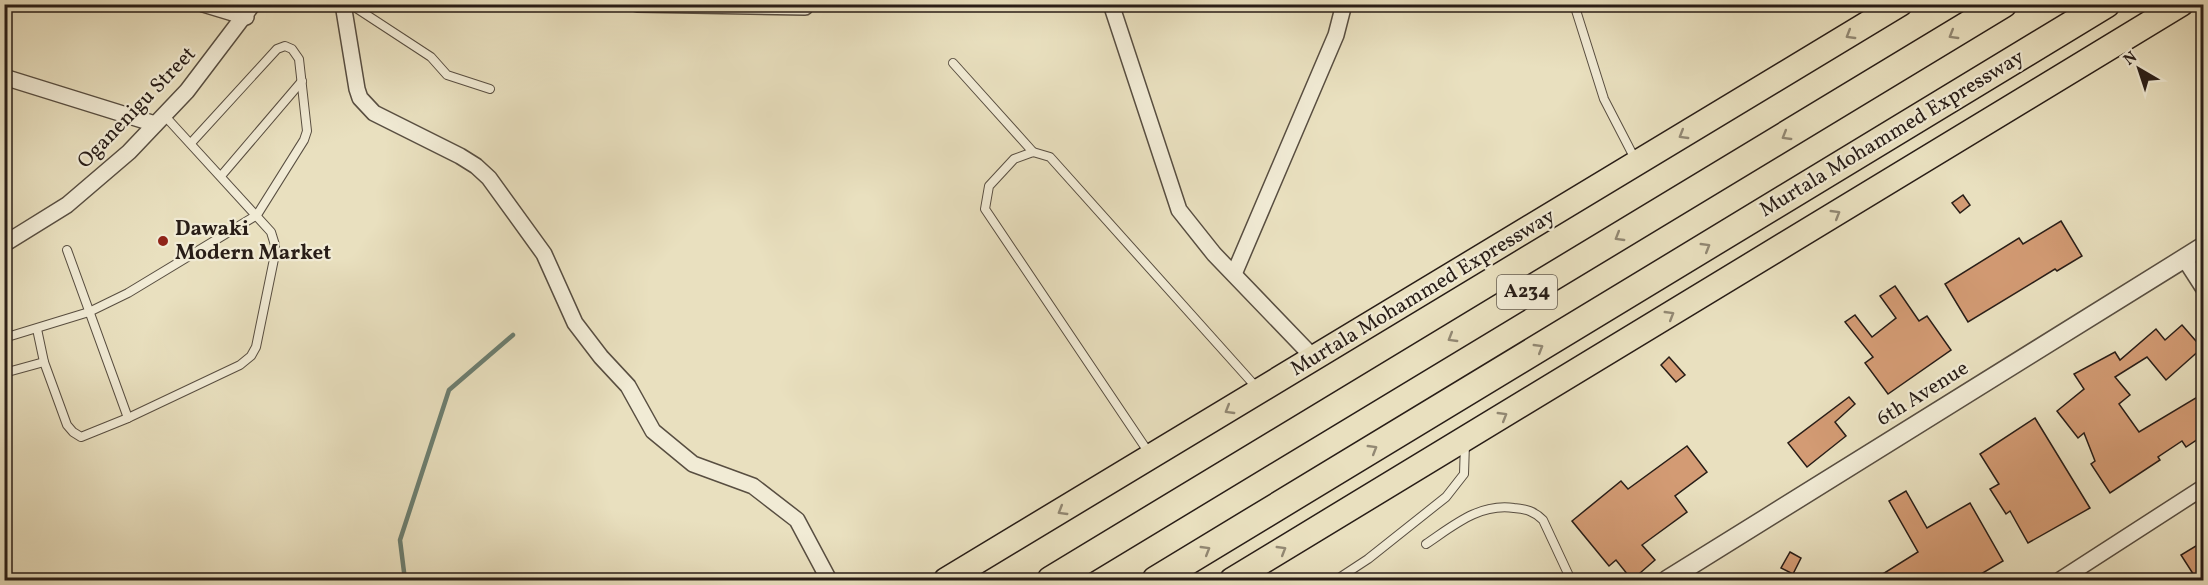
<svg xmlns="http://www.w3.org/2000/svg" width="2208" height="585" viewBox="0 0 2208 585" font-family="Vollkorn,serif">
  <style>
    .lines { fill: none; stroke-linecap: round; stroke-linejoin: round }
    .stream { stroke: #6c7e70; stroke-width: 4.5 }
    .building { fill: #d39b74; stroke: #281d17; stroke-width: 1.5 }
    .service-casing { stroke: #584e41; stroke-width: 10 }
    .minor-casing { stroke: #584e41; stroke-width: 18 }
    .tertiary-casing { stroke: #584e41; stroke-width: 21 }
    .trunk-casing { stroke: #281d17; stroke-width: 27 }
    .motorway-casing { stroke: #281d17; stroke-width: 30 }
    .service { stroke: #f1ebd5; stroke-width: 8 }
    .minor { stroke: #f1ebd5; stroke-width: 15 }
    .tertiary { stroke: #f1ebd5; stroke-width: 18 }
    .trunk { stroke: #e9e0bf; stroke-width: 24 }
    .motorway { stroke: #e9e0bf; stroke-width: 27 }
    .oneway { stroke: #928873 }
    .poi-dot { fill: #8f2418; stroke: #f1ebd5; stroke-width: 2 }
    .labels { text-anchor: middle; dominant-baseline: central; stroke-width: 4.5; stroke-linejoin: round; paint-order: stroke }
    .shield { fill: #f1ebd5; stroke: #645b50; stroke-width: 1.5 }
    .shield-label { font-size: 20px; font-weight: bold; fill: #281d17 }
    .street-label { font-size: 21px; fill: #281d17; stroke: #f1ebd5 }
    .poi-label { font-size: 21px; font-weight: bold; fill: #281d17; stroke: #f1ebd5; text-anchor: start }
  </style>
  <rect width="100%" height="100%" fill="#e9e0bf"/>
  <filter id="stains"><feTurbulence type="fractalNoise" baseFrequency=".00333" numOctaves="4"/><feColorMatrix values="0 0 0 0 .2 0 0 0 0 .09 0 0 0 0 .02 0 0 0 .5 -.17"/></filter>
  <radialGradient id="worn" r=".72"><stop offset=".6" stop-color="#630" stop-opacity="0"/><stop offset="1" stop-color="#630" stop-opacity=".3"/></radialGradient>
  <g class="lines">
    <!-- stream -->
    <path class="stream" d="M405,580L400,540L449,390L513,335"/>
  </g>
  <!-- building -->
  <g class="building">
    <path d="M1963,195L1970,205L1960,213L1952,203Z"/>
    <path d="M2061,221L2082,256L2057,271L2055,269L1968,322L1945,284L2019,238L2023,244Z"/>
    <path d="M1895,286L1919,321L1927,316L1951,350L1888,394L1865,363L1873,357L1845,322L1855,315L1872,337L1896,318L1880,296Z"/>
    <path d="M2182,325L2202,348L2166,380L2147,357L2115,377L2130,395L2119,404L2139,432L2204,393V435L2186,447L2182,441L2158,457L2160,460L2110,493L2091,464L2095,461L2084,433L2078,438L2057,411L2084,389L2074,374L2115,352L2120,360L2156,329L2165,340Z"/>
    <path d="M1669,357L1685,375L1676,382L1661,365Z"/>
    <path d="M1849,397L1855,404L1835,422L1846,436L1807,467L1788,443Z"/>
    <path d="M2035,418L2090,508L2028,543L2010,511L2006,514L1990,489L1999,484L1980,454Z"/>
    <path d="M1687,446L1707,472L1675,496L1687,512L1642,545L1655,560L1632,580L1616,560L1609,566L1572,521L1621,481L1628,489Z"/>
    <path d="M1906,491L1927,528L1970,503L2003,561L1971,580H1873L1918,552L1889,501Z"/>
    <path d="M2204,541V580H2197L2181,555Z"/>
    <path d="M1790,552L1801,558L1793,574L1781,568Z"/>
  </g>
  <g class="lines">
    <!-- service casing -->
    <g class="service-casing">
      <g id="service">
        <path d="M350,4L431,57L447,75L490,89"/>
        <path d="M1574,4L1604,99L1635,159"/>
        <path d="M953,63L1033,152"/>
        <path d="M221,176L302,81"/>
        <path d="M67,250L128,418"/>
        <path d="M37,329L44,362L67,425L73,432L81,437L128,418L240,365L251,356L256,347L274,259L275,245L271,232L164,115"/>
        <path d="M4,338L89,312L128,293L257,215L304,140L307,131L299,59L292,49L285,46L277,49L191,143"/>
        <path d="M4,373L44,362"/>
        <path d="M1149,453L985,209L989,186L1014,159L1033,152L1050,157L1257,388"/>
        <path d="M1426,544C1453,526 1479,503 1514,508C1526,509 1534,511 1543,520L1571,580"/>
        <path d="M1336,580L1368,559L1446,497L1464,474L1465,443"/>
      </g>
    </g>
    <!-- minor casing -->
    <g class="minor-casing">
      <g id="minor">
        <path d="M203,4L246,17"/>
        <path d="M343,4L357,89L360,98L374,113L460,156L476,166L489,178L544,254L575,323L601,357L628,386L653,431L693,464L753,486L797,520L829,580"/>
        <path d="M637,4L805,7"/>
        <path d="M1111,4L1179,210L1214,254L1314,358"/>
        <path d="M4,77L155,124"/>
        <path d="M4,244L67,205L129,152L187,91L253,4"/>
        <path d="M2184,258L2204,289"/>
        <path d="M1234,274L1336,35L1344,4"/>
        <path d="M2060,580L2204,487"/>
      </g>
    </g>
    <!-- tertiary casing -->
    <g class="tertiary-casing">
      <path id="tertiary" d="M1667,580L2204,246"/>
    </g>
    <!-- trunk casing -->
    <g class="trunk-casing">
      <g id="trunk">
        <path d="M946,580L1900,4"/>
        <path d="M1232,580L2181,4"/>
      </g>
    </g>
    <!-- motorway casing -->
    <g class="motorway-casing">
      <g id="motorway">
        <path d="M1051,580L2003,4"/>
        <path d="M1156,580L2106,4"/>
      </g>
    </g>
    <!-- service -->
    <use href="#service" class="service"/>
    <!-- minor -->
    <use href="#minor" class="minor"/>
    <!-- tertiary -->
    <use href="#tertiary" class="tertiary"/>
    <!-- trunk -->
    <use href="#trunk" class="trunk"/>
    <!-- motorway -->
    <use href="#motorway" class="motorway"/>
  </g>
  <!-- one-way arrows -->
  <defs><path id="oneway-chevron" d="M-2-3.5L2.5 0L-2 3.5" fill="none" stroke-width="1.6" stroke-linecap="round" stroke-linejoin="round" transform="scale(1.5)"/></defs>
  <g class="oneway">
    <use href="#oneway-chevron" transform="translate(1850 35) rotate(149)"/>
    <use href="#oneway-chevron" transform="translate(1953 35) rotate(149)"/>
    <use href="#oneway-chevron" transform="translate(1683 135) rotate(149)"/>
    <use href="#oneway-chevron" transform="translate(1786 136) rotate(149)"/>
    <use href="#oneway-chevron" transform="translate(1836 214) rotate(-31)"/>
    <use href="#oneway-chevron" transform="translate(1619 237) rotate(149)"/>
    <use href="#oneway-chevron" transform="translate(1706 247) rotate(-31)"/>
    <use href="#oneway-chevron" transform="translate(1670 315) rotate(-31)"/>
    <use href="#oneway-chevron" transform="translate(1452 338) rotate(149)"/>
    <use href="#oneway-chevron" transform="translate(1539 348) rotate(-31)"/>
    <use href="#oneway-chevron" transform="translate(1229 410) rotate(149)"/>
    <use href="#oneway-chevron" transform="translate(1503 416) rotate(-31)"/>
    <use href="#oneway-chevron" transform="translate(1373 449) rotate(-31)"/>
    <use href="#oneway-chevron" transform="translate(1062 511) rotate(149)"/>
    <use href="#oneway-chevron" transform="translate(1206 550) rotate(-31)"/>
    <use href="#oneway-chevron" transform="translate(1282 550) rotate(-31)"/>
  </g>
  <!-- markers -->
  <circle class="poi-dot" cx="163" cy="241" r="6"/>
  <g class="labels">
    <!-- shield labels -->
    <rect class="shield" x="1497" y="275" width="60" height="34" rx="4.5"/>
    <g class="shield-label">
      <text x="1527" y="292">A234</text>
    </g>
    <!-- street labels -->
    <g class="street-label">
      <text transform="translate(137 108) rotate(-46)">Oganenigu Street</text>
      <text transform="translate(1892 134) rotate(-31)">Murtala Mohammed Expressway</text>
      <text transform="translate(1423 293) rotate(-31)">Murtala Mohammed Expressway</text>
      <text transform="translate(1923 394) rotate(-32)">6th Avenue</text>
    </g>
    <!-- poi labels -->
    <g class="poi-label">
      <text x="175" y="229">Dawaki<tspan x="175" dy="24">Modern Market</tspan></text>
    </g>
  </g>
  <!-- margin -->
  <rect width="2208" height="585" fill="none" stroke="#e9e0bf" stroke-width="24"/>
  <rect x="6" y="6" width="2196" height="573" fill="none" stroke="#281d17" stroke-width="3"/>
  <rect x="12" y="12" width="2184" height="561" fill="none" stroke="#281d17" stroke-width="1.5"/>
  <!-- north arrow -->
  <g transform="translate(2139 69) rotate(321)" stroke="#f1ebd5" stroke-width="4.5" paint-order="stroke">
  <path d="M0-4.5L10 22L0 15L-10 22Z" fill="#281d17"/>
  <text y="-9" font-size="16" font-weight="bold" text-anchor="middle" fill="#281d17">N</text>
  </g>
  <rect width="100%" height="100%" filter="url(#stains)"/>
  <rect width="100%" height="100%" fill="url(#worn)"/>
</svg>
